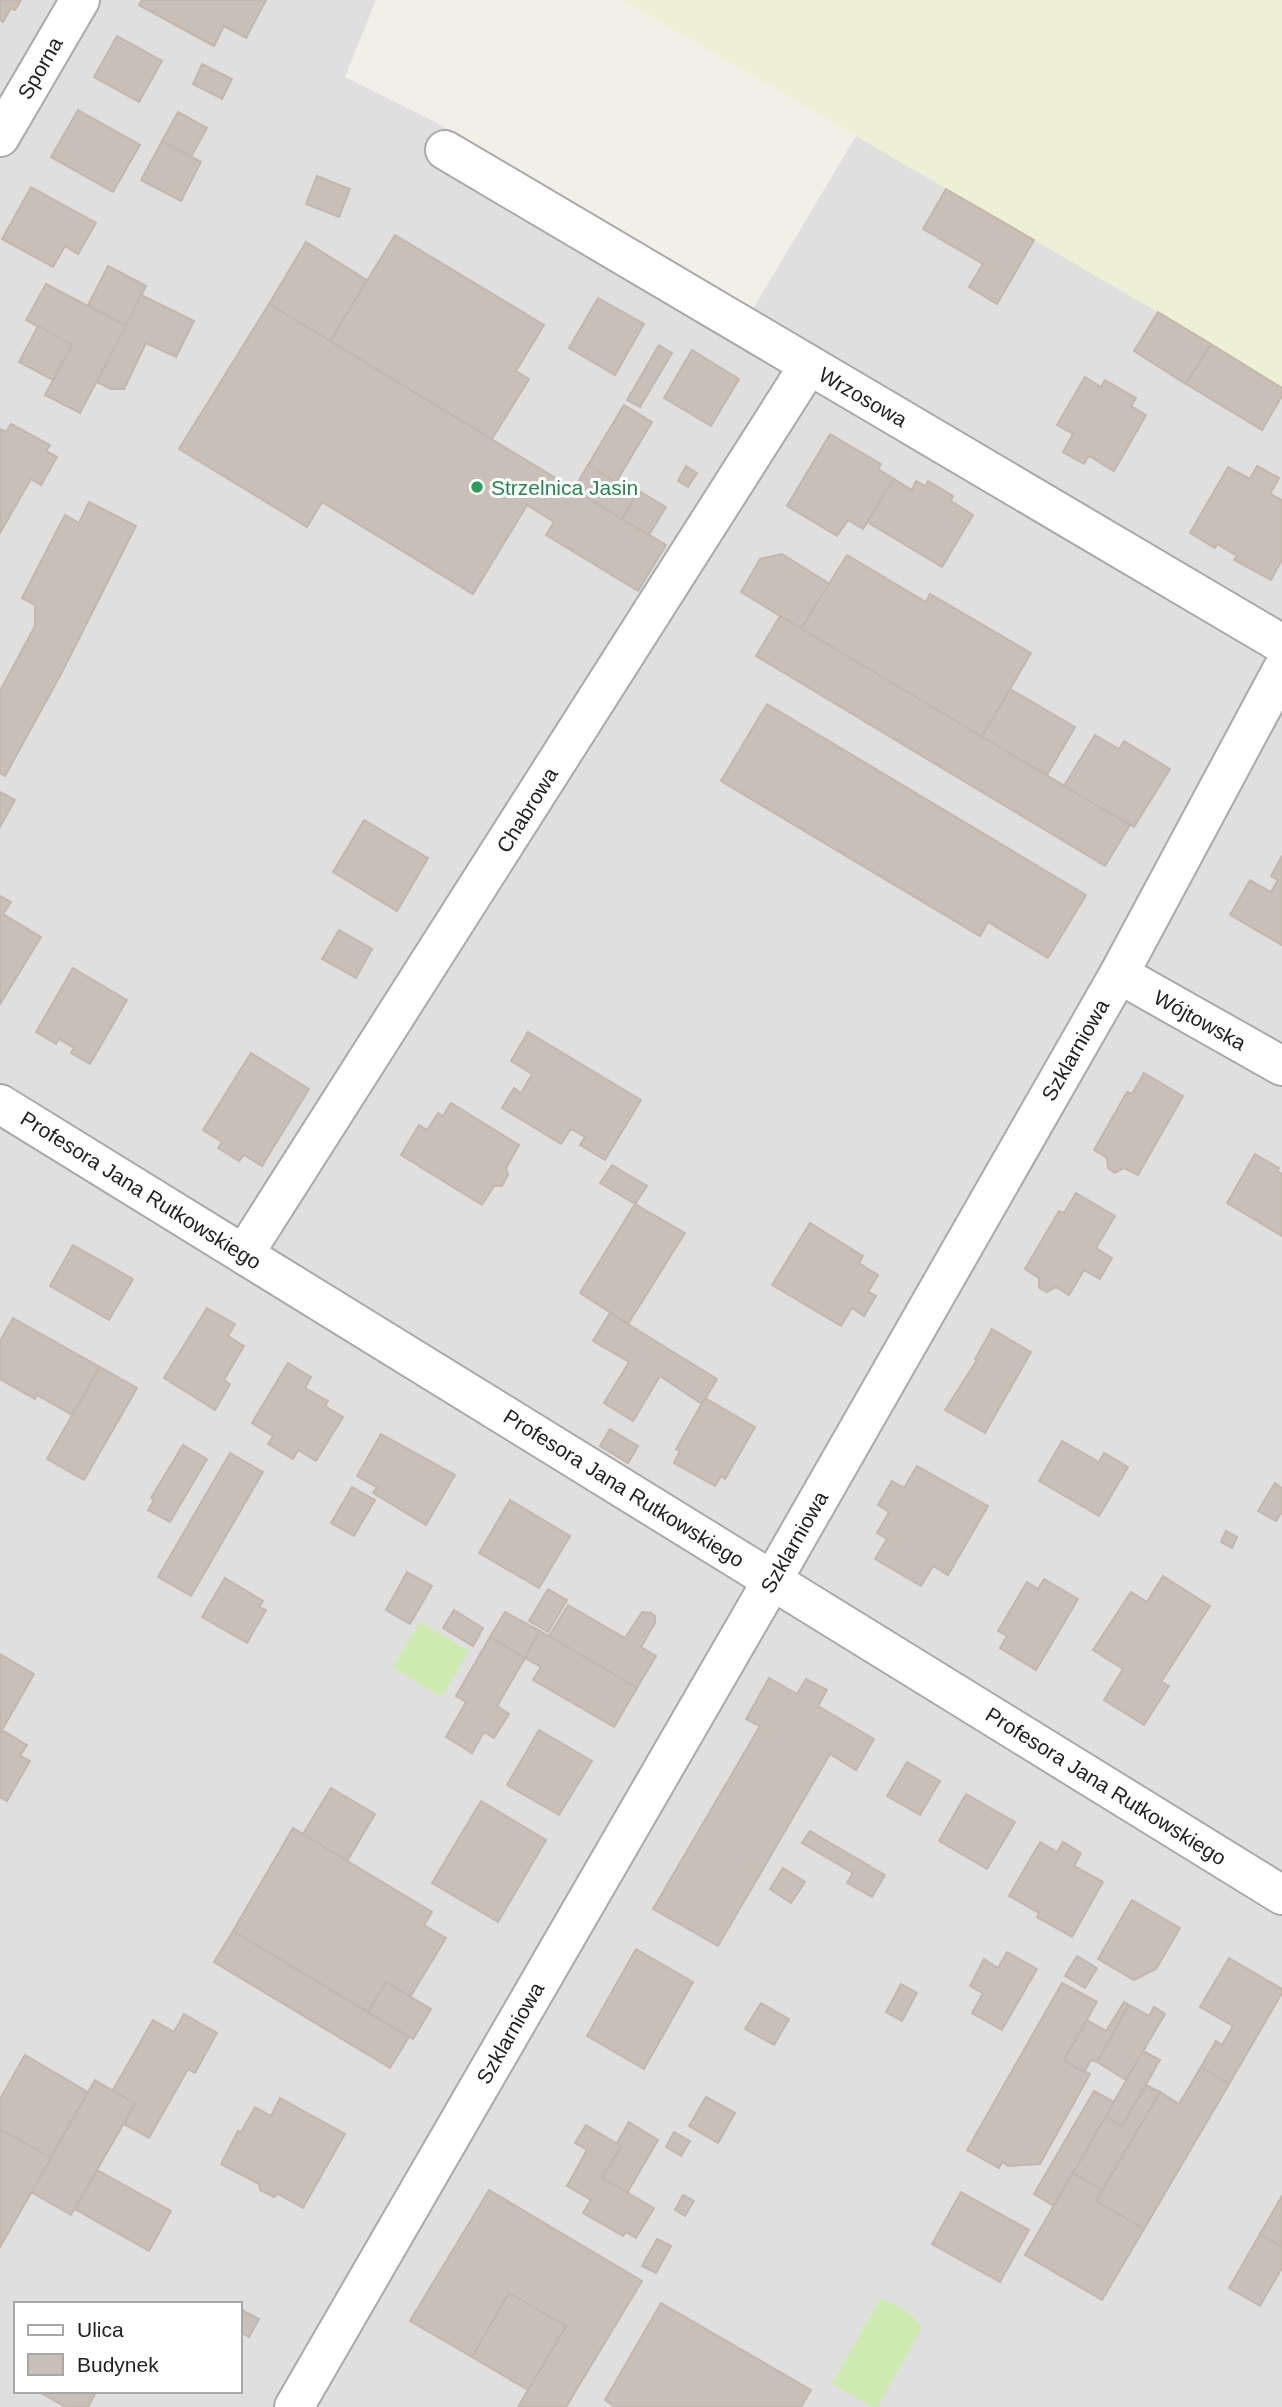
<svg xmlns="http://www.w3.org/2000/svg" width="1282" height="2407" viewBox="0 0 1282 2407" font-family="Helvetica,sans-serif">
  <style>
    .residential { fill: #e0dfdf; fill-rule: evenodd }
    .farmland { fill: #eef0d5 }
    .grass { fill: #cdebb0 }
    .building { fill: #c7bfb8; stroke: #c4b6ab; stroke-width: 2 }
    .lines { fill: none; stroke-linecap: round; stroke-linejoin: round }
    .minor-casing { stroke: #a9a9a9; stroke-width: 42 }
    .minor { stroke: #fff; stroke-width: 38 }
    .leisure-dot { fill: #2e9e5b; stroke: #fff; stroke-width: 2.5 }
    .labels { text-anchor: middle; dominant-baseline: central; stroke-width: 6; stroke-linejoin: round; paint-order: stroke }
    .street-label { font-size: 21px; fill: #222; stroke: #fff }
    .leisure-label { font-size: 21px; fill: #27864d; stroke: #fff; text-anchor: start }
  </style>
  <rect width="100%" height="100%" fill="#f2efe9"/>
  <!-- residential -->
  <path class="residential" d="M0,0H376L345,77L439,124L753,309L856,136L1158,312L1282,388V2407H0ZM16,2304H240V2391H16Z"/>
  <!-- farmland -->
  <path class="farmland" d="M623,0H1282V388L1158,312Z"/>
  <!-- grass -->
  <g class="grass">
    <path d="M420,1622L469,1651L442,1697L393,1668Z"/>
    <path d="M881,2298C894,2305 918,2314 921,2330L878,2407H873L832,2384Z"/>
  </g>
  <!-- building -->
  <g class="building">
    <path d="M0,0H21L15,10L11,8L3,22L0,20Z"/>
    <path d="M142,0H266L246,38L224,26L214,46L139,5Z"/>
    <path d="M117,36L162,61L139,102L94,77Z"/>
    <path d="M202,64L232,79L222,99L193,84Z"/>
    <path d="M78,110L140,145L113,192L51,157Z"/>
    <path d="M178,112L207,128L191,157L162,141Z"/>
    <path d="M162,141L201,162L181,201L141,180Z"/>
    <path d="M317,176L350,189L339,217L306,204Z"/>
    <path d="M31,187L96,223L78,254L65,246L53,267L2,239Z"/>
    <path d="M946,189L1034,240L997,304L969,287L983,264L923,229Z"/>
    <path d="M395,235L544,325L516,371L529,379L492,439L330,341Z"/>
    <path d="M306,242L367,280L330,341L269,304Z"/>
    <path d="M108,266L146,286L126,326L88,305Z"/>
    <path d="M46,284L126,326L80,413L45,395L72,345L26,320Z"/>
    <path d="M141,295L194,321L176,357L146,343L124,389H111L97,382Z"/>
    <path d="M598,298L644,324L615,375L569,348Z"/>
    <path d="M269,304L666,545L638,591L546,535L554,522L527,505L473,594L322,502L307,527L179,449Z"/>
    <path d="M1158,312L1211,344L1186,384L1134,351Z"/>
    <path d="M38,326L72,345L53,380L19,362Z"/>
    <path d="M1211,344L1282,388V396L1262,430L1186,384Z"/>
    <path d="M659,345L672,353L640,407L627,400Z"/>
    <path d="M692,350L739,379L711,426L664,398Z"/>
    <path d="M1085,377L1101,387L1105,380L1136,398L1131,406L1146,415L1114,471L1089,456L1084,464L1063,452L1073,434L1057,425Z"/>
    <path d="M624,405L652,422L616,482L588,465Z"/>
    <path d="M11,424L50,445L46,451L57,457L41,485L31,479L0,533V429L6,432Z"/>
    <path d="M830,434L881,464L878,469L894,479L863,529L848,520L837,536L787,506Z"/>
    <path d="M588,465L637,495L622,519L574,489Z"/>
    <path d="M686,466L697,473L688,487L678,481Z"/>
    <path d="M1257,466L1279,478L1270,494L1282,500V560L1271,580L1234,560L1237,556L1217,544L1215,548L1190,533L1228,467L1250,479Z"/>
    <path d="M894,479L912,490L916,481L925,486L928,481L953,496L951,501L973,515L942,567L867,522Z"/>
    <path d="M639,491L666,507L649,535L622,519Z"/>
    <path d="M89,502L136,526L61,674L5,776L0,773V691L35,626V605L22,598L65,515L79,523Z"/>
    <path d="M782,554L830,584L801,629L741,592L760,559Z"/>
    <path d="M847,555L926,602L930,594L1031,653L982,737L801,629Z"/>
    <path d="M780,616L1130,825L1105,866L756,656Z"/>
    <path d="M1010,689L1075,727L1047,775L982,737Z"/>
    <path d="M767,704L1086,895L1048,958L988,922L980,936L721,781Z"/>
    <path d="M1095,735L1119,749L1124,741L1170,769L1134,827L1064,786Z"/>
    <path d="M0,792L15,800L0,827Z"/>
    <path d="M364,820L428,858L397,911L333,872Z"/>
    <path d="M1282,856V945L1230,915L1250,880L1271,892L1278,880L1271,876Z"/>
    <path d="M0,896L11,902L3,914L41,937L0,1004Z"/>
    <path d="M339,930L372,949L356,978L322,959Z"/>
    <path d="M73,968L127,1000L90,1064L71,1053L74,1048L59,1039L56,1044L36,1032Z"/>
    <path d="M528,1032L641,1100L605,1160L580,1145L585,1137L571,1129L561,1144L502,1108L514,1088L521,1093L532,1074L511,1061Z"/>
    <path d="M251,1053L309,1089L262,1166L244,1155L239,1161L218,1148L222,1142L203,1130Z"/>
    <path d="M1144,1073L1183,1096L1138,1175L1124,1168L1115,1173L1108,1168L1107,1158L1094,1150L1127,1092L1132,1094Z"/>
    <path d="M451,1103L519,1145L506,1168L508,1175L502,1186H494L482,1205L401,1155L419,1125L427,1130L438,1113L443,1116Z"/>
    <path d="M1255,1154L1279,1168L1277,1171L1282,1174V1236L1227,1203Z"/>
    <path d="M612,1165L647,1186L635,1204L600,1183Z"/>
    <path d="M1076,1193L1115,1216L1096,1248L1112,1258L1100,1279L1084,1270L1069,1295L1056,1287L1047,1292L1039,1288V1278L1025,1269L1059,1211L1064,1213Z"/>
    <path d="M635,1204L685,1233L628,1324L580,1293Z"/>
    <path d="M810,1223L863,1256L859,1263L878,1275L868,1292L876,1296L864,1316L852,1308L841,1326L772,1285Z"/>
    <path d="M73,1245L133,1279L109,1320L50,1286Z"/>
    <path d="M207,1308L235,1324L228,1336L244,1346L224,1380L230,1384L215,1410L164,1378Z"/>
    <path d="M610,1313L717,1379L702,1404L660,1376L633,1421L604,1403L629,1362L593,1341Z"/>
    <path d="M13,1318L100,1367L72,1415L37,1395L35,1399L0,1379V1341Z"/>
    <path d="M992,1329L1031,1352L985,1433L945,1410L977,1360L975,1359Z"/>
    <path d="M288,1363L311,1377L305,1388L328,1401L325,1406L343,1417L316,1461L298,1450L293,1459L268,1444L273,1436L252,1423Z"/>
    <path d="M100,1367L137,1388L84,1480L47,1459Z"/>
    <path d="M705,1398L755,1427L725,1479L721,1476L715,1486L674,1463L680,1451L676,1449Z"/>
    <path d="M610,1429L638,1446L628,1463L600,1446Z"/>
    <path d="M381,1434L455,1475L426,1525L373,1493L377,1487L357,1476Z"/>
    <path d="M1062,1441L1099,1462L1104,1453L1128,1467L1099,1516L1039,1481Z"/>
    <path d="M183,1445L207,1459L170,1522L148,1510L154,1500L151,1498Z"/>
    <path d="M230,1453L263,1472L191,1596L158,1577Z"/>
    <path d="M917,1466L988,1506L948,1575L933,1566L921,1586L875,1559L887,1539L877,1533L889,1512L878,1505L892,1481L904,1488Z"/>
    <path d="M1275,1483L1282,1488V1512L1276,1521L1258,1511Z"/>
    <path d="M352,1487L375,1500L354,1536L331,1523Z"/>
    <path d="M510,1500L570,1536L539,1588L479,1553Z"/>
    <path d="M1226,1531L1237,1537L1232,1548L1221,1542Z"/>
    <path d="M407,1572L432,1586L410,1624L386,1610Z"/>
    <path d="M1163,1576L1210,1606L1161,1682L1169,1686L1144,1725L1104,1700L1123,1669L1093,1650L1131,1592L1147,1602Z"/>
    <path d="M225,1578L263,1601L259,1607L266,1610L247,1643L202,1617Z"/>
    <path d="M1044,1579L1078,1599L1036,1670L1000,1648L1007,1636L998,1631L1027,1582L1038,1589Z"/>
    <path d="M548,1589L567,1600L548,1632L529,1621Z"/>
    <path d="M568,1605L625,1638L642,1612L651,1613L655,1616V1623L641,1647L656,1656L637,1688L549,1636Z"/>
    <path d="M454,1610L483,1628L473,1646L443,1628Z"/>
    <path d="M505,1612L540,1631L525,1658L490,1637Z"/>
    <path d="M540,1631L637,1688L614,1727L533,1680L541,1667L525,1658Z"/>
    <path d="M490,1637L525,1658L497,1706L509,1714L494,1738L484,1732L472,1753L446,1737L466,1702L456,1696Z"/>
    <path d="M0,1654L34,1674L2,1730L27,1745L20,1756L30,1761L7,1801L0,1797Z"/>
    <path d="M769,1678L797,1694L806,1679L827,1690L818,1706L874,1739L856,1770L830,1754L718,1946L653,1909L760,1726L746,1719Z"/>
    <path d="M539,1730L592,1761L559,1815L507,1785Z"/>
    <path d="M907,1762L940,1781L920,1815L887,1796Z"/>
    <path d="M331,1788L375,1814L347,1861L303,1834Z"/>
    <path d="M966,1794L1015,1822L987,1869L939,1841Z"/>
    <path d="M481,1801L546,1840L498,1922L432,1883Z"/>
    <path d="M293,1828L432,1912L424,1925L446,1938L410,1997L386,1982L368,2012L233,1931Z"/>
    <path d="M810,1831L885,1875L872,1897L847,1883L853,1873L802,1843Z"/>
    <path d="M1040,1842L1057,1852L1063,1842L1081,1853L1074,1866L1103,1882L1072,1937L1037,1917L1039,1913L1009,1896Z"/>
    <path d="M783,1868L805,1882L791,1903L770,1889Z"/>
    <path d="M1132,1900L1180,1928L1156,1969L1134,1980L1098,1959Z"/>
    <path d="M233,1931L409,2037L390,2068L214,1962Z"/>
    <path d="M636,1949L693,1982L644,2069L587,2036Z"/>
    <path d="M1007,1952L1037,1969L1002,2030L972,2013L983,1993L970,1986L984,1959L998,1968Z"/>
    <path d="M1077,1956L1097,1968L1085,1988L1065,1976Z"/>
    <path d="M1229,1958L1282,1989V1993L1229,2084L1201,2067L1216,2041L1222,2045L1233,2026L1200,2007Z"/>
    <path d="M386,1982L431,2009L413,2039L368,2012Z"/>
    <path d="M1062,1983L1097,2002L1064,2060L1090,2074L1040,2164L1008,2166L1002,2162L999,2168L967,2150Z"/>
    <path d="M901,1984L917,1993L902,2021L886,2012Z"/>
    <path d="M1124,2002L1129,2005L1097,2062L1091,2060L1084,2072L1064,2060L1087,2020L1106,2031Z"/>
    <path d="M761,2003L789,2019L774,2045L745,2029Z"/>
    <path d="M1129,2005L1149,2016L1154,2007L1165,2014L1126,2080L1097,2062Z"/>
    <path d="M184,2014L217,2033L195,2073L188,2069L149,2138L124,2124L135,2104L113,2090L153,2020L174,2032Z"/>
    <path d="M1143,2051L1160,2060L1122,2126L1105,2117Z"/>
    <path d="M25,2055L88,2092L51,2158L0,2129V2099Z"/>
    <path d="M1201,2067L1229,2084L1144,2229L1096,2201L1160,2092L1179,2104Z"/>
    <path d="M95,2080L135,2104L71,2215L31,2192Z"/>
    <path d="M1146,2085L1160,2092L1102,2190L1073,2173L1105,2117L1122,2126Z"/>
    <path d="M1094,2091L1114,2102L1054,2206L1034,2194Z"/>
    <path d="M706,2097L735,2113L718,2143L689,2126Z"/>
    <path d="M280,2098L345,2134L303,2208L278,2194L274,2197L260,2190L259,2184L221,2164L238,2131L241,2132L255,2107L271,2116Z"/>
    <path d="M629,2122L658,2140L627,2193L602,2178L621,2146L617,2143Z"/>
    <path d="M586,2125L621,2146L602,2178L654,2208L636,2238L626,2232L623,2236L583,2213L591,2200L567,2186L587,2150L575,2143Z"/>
    <path d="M0,2129L51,2158L0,2247Z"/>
    <path d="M674,2132L690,2141L681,2156L666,2147Z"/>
    <path d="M97,2170L171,2211L149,2251L75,2209Z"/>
    <path d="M1073,2173L1102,2190L1096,2201L1144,2229L1102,2300L1025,2255Z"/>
    <path d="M489,2190L642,2281L566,2407H518L566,2326L509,2293L472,2357L410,2321Z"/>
    <path d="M961,2192L1029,2230L1000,2282L932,2244Z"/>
    <path d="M683,2195L694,2201L685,2216L675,2210Z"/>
    <path d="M1282,2196V2247L1260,2234Z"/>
    <path d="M1260,2234L1282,2247V2268L1260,2306L1229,2288Z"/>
    <path d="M657,2239L671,2246L656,2273L642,2266Z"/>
    <path d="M509,2293L566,2326L528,2390L472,2357Z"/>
    <path d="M661,2303L811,2390L801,2407H615L605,2400Z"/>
    <path d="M240,2309L259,2319L249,2337L240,2332Z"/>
    <path d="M91,2391L95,2394L88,2407H66L39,2392Z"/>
  </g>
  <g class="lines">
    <!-- minor casing -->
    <g class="minor-casing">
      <g id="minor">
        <path d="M0,137L80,0"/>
        <path d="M445,150L1282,644"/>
        <path d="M1119,974L1282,1066"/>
        <path d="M0,1104L1282,1895"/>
        <path d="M244,1254L809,365"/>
        <path d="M294,2407L773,1579L1119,974L1282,670"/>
      </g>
    </g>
    <!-- minor -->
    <use href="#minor" class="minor"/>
  </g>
  <!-- markers -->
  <circle class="leisure-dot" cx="477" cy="487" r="7"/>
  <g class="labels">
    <!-- street labels -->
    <g class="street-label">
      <text transform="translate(40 68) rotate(-60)">Sporna</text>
      <text transform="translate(863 397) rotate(30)">Wrzosowa</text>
      <text transform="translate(527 810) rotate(-58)">Chabrowa</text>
      <text transform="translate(1200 1020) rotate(29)">Wójtowska</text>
      <text transform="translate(1075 1050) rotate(-60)">Szklarniowa</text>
      <text transform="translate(141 1190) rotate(32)">Profesora Jana Rutkowskiego</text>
      <text transform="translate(624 1488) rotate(32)">Profesora Jana Rutkowskiego</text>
      <text transform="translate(794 1542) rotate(-60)">Szklarniowa</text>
      <text transform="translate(1106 1786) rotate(32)">Profesora Jana Rutkowskiego</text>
      <text transform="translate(510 2033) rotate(-60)">Szklarniowa</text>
    </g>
    <!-- leisure labels -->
    <g class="leisure-label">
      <text x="491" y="487">Strzelnica Jasin</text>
    </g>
  </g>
  <!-- legend -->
  <rect x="14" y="2302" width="228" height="91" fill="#ffffff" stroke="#a7a7a7" stroke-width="2"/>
  <rect x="28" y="2325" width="35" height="10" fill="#ffffff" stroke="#a7a7a7" stroke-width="2"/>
  <text x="77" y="2337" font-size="21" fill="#222222">Ulica</text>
  <rect x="28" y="2354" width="35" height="21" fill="#c7bfb8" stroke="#a7a7a7" stroke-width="2"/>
  <text x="77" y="2372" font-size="21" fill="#222222">Budynek</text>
</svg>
